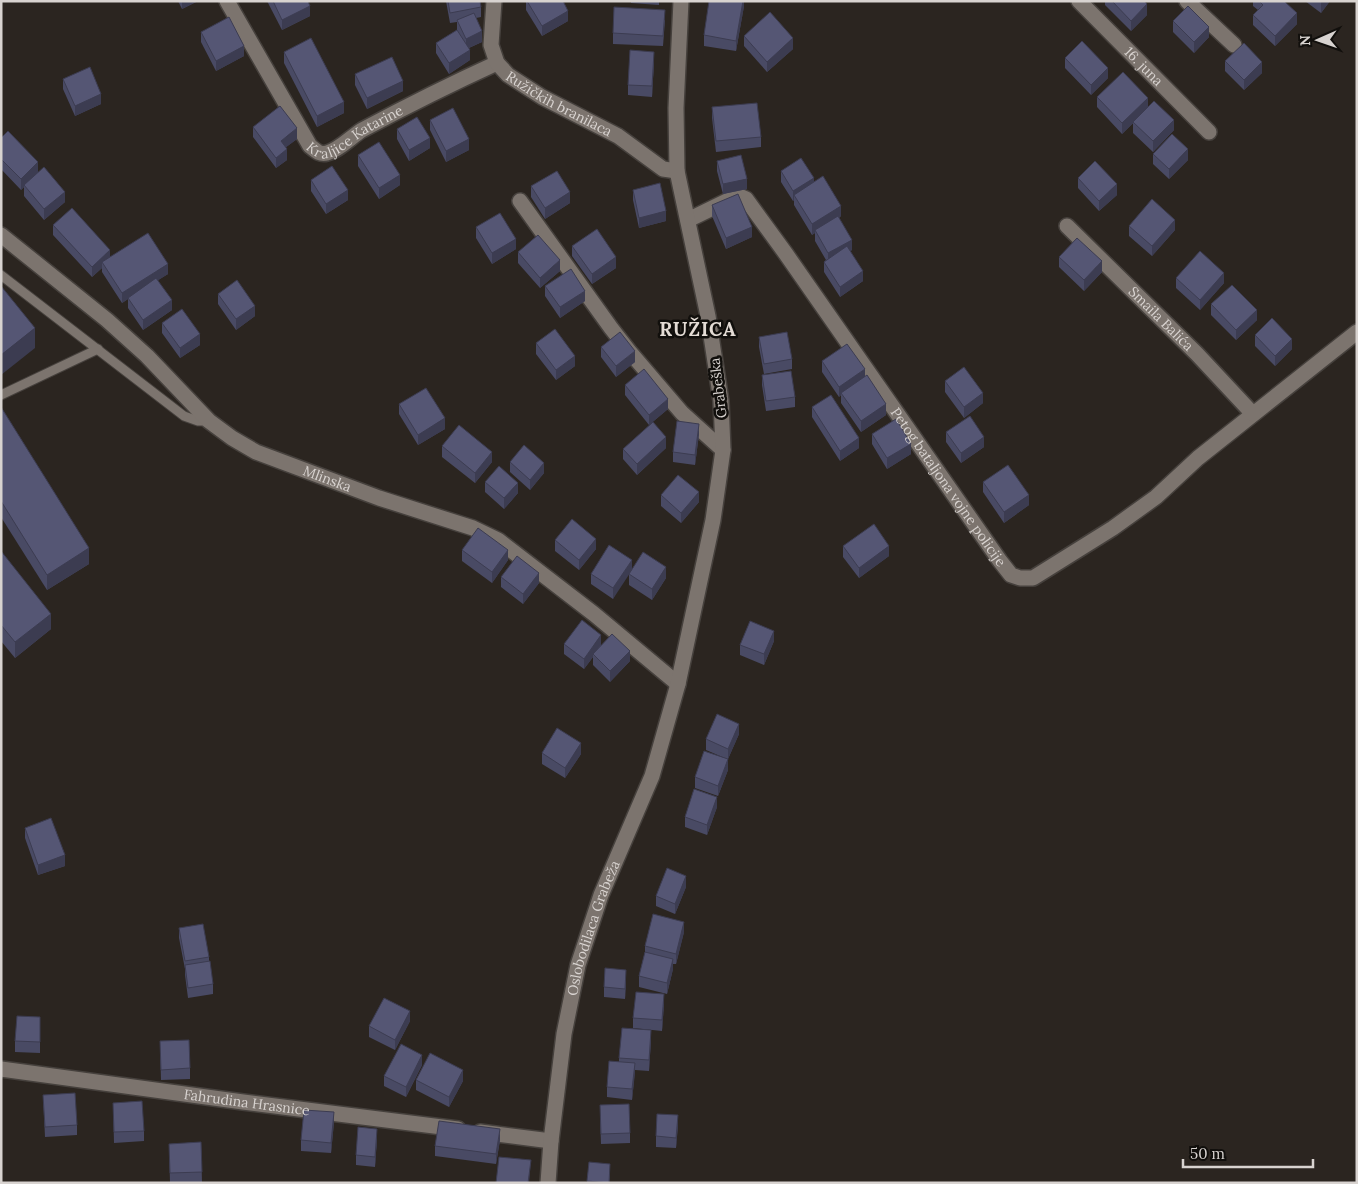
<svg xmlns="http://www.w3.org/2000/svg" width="1358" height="1184" viewBox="0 0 1358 1184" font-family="Lora,serif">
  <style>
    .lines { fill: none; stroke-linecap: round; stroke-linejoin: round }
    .lane-casing { stroke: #46413d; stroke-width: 11 }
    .street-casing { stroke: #46413d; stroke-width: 18 }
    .secondary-casing { stroke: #46413d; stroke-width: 18 }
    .lane { stroke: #7c746e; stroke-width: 9 }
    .street { stroke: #7c746e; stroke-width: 15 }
    .secondary { stroke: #7c746e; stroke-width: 15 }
    .wall { fill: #494a64 }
    .shaded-wall { fill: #3c3c51 }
    .building { fill: #555674; stroke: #3c3c51 }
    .labels { text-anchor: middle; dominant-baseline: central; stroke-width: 5; stroke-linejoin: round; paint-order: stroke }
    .street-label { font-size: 14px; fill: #d8d3d0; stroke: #110f0c }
    .district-label { font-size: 19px; font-weight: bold; letter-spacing: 1px; fill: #e4dcd5; stroke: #110f0c }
  </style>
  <rect width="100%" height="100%" fill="#2b2520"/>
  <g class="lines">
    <!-- lane casing -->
    <g class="lane-casing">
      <g id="lane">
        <path d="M1,275L184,416L198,421H209"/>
        <path d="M1,395L98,349"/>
      </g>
    </g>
    <!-- street casing -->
    <g class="street-casing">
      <g id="street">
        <path id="s1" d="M227,1L310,146C316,151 320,155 327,153C339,150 351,137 362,130C407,106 451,84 497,63"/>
        <path id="s2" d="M494,1L491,45L497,63L508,75L542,97L618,136L663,169L677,171"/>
        <path id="s3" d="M1079,1L1209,132"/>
        <path d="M1187,1L1234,45"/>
        <path d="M520,201L611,328L629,351L682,413L723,450"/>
        <path id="s4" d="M688,220L735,197L739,196L746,199L786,254L1000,561L1011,575L1020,578H1033L1113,528L1156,497L1198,458L1357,332"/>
        <path id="s5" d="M1067,226L1197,354L1253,414"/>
        <path id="s6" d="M1,235L107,320L147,356L209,421L232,438L256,452L379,498L473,528L498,540L594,614L678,684"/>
        <path id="s7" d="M1,1069L243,1102L458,1129"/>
        <path d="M480,1132L551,1141"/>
      </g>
    </g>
    <!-- secondary casing -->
    <g class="secondary-casing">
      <g id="secondary">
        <path id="s8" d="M548,1183L551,1141L564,1034L578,965L601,895L652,776L678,684L713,520L723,450L721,401L708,316L677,171L676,108L681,1"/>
      </g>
    </g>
    <!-- lane -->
    <use href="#lane" class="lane"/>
    <!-- street -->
    <use href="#street" class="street"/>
    <!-- secondary -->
    <use href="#secondary" class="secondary"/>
  </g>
  <!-- wall -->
  <g class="wall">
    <path d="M178,1H198L182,9Z"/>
    <path d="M267,1H308L310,16L282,30Z"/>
    <path d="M446,1H480L481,7V17L476,18L482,42L469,48L470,60L449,74L436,53V43L457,30V22L450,23Z"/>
    <path d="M526,1H563L568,21L542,36L526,10Z"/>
    <path d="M631,1H659V5L631,3Z"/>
    <path d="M744,1V6L736,51L704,46V35Z"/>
    <path d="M1105,1H1144L1147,15L1131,31L1105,5Z"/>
    <path d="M1253,1H1284L1297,24L1275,46L1253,25V15L1258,10L1253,6Z"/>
    <path d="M1305,1H1330L1321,13Z"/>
    <path d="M665,20L663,46L613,44V33Z"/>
    <path d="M1173,21L1209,37L1194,53L1173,32Z"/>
    <path d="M201,32L244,56L216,71L201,42Z"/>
    <path d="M744,36L793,49L767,72L744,46Z"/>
    <path d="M284,52L344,113L317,127L284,63Z"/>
    <path d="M1065,58L1108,78L1091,95L1065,68Z"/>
    <path d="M1225,61L1262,73L1244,90L1225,71Z"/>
    <path d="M654,62L652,97L628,95V85Z"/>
    <path d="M355,74L403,91L367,109L355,85Z"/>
    <path d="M63,79L101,104L75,116L63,89Z"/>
    <path d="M1097,97L1148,107L1174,130L1153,152L1133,133V123L1122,134L1097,107Z"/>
    <path d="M712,107L761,137V147L716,152L712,118Z"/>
    <path d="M430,120L469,150L446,162L430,130Z"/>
    <path d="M253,127L297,139L286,147L287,160L276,168L253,137Z"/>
    <path d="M397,129L430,148L409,161L397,139Z"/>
    <path d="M1,138L38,172L65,202L44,220L24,196V187L21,190L1,169Z"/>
    <path d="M1153,154L1188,160L1169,179L1153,164Z"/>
    <path d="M358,155L400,185L379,199L358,166Z"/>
    <path d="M717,161L747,189L723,194L717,171Z"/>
    <path d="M781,171L814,182L841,216L839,218L852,250L850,251L863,281L840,297L824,272V262L826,260L815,241V233L812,235L794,205V200L793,201L781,182Z"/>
    <path d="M1078,178L1117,195L1099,211L1078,188Z"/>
    <path d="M311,180L348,200L326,214L311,191Z"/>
    <path d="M531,186L570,203L545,219L531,197Z"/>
    <path d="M633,190L666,221L639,228L633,200Z"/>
    <path d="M712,205L752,237L726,249L712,216Z"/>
    <path d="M53,225L110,257L168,274L158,280L172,310L143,330L128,308V299L122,303L102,272V268L92,277L53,235Z"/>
    <path d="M1129,226L1175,230L1152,256L1129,236Z"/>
    <path d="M476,227L516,249L492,264L476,238Z"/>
    <path d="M572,246L616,268L592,284L572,256Z"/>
    <path d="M518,252L560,271L540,288L518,263Z"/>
    <path d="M1059,257L1102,272L1084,291L1059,267Z"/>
    <path d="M1176,278L1224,283L1200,310L1176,288Z"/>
    <path d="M545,286L585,301L560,318L545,296Z"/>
    <path d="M218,294L255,316L236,330L218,304Z"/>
    <path d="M1211,304L1257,320L1236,340L1211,315Z"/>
    <path d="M162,323L200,345L180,358L162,333Z"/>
    <path d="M1255,335L1292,349L1275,366L1255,346Z"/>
    <path d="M759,337L792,359V369L764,374L759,347Z"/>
    <path d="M536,343L575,366L556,380L536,354Z"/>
    <path d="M601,347L635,362L616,377L601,357Z"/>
    <path d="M822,361L865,377L886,415L861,432L841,403V395L839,397L822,372Z"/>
    <path d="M762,375L795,397V407L766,411L762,385Z"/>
    <path d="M945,381L983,403L964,418L945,392Z"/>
    <path d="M625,385L668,409L649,425L625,395Z"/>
    <path d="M399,404L445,429L418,445L399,414Z"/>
    <path d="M1,407L89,564L47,590L1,517Z"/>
    <path d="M812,407L859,448L840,461L812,417Z"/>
    <path d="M946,432L984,447L961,463L946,442Z"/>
    <path d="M699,434L695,465L673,462V452Z"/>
    <path d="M872,434L911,454L887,469L872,444Z"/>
    <path d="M442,446L492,462L475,483L442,457Z"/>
    <path d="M666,448L637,475L623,459V449Z"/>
    <path d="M510,462L544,473L530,490L510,472Z"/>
    <path d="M485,482L518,493L504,509L485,492Z"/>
    <path d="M983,482L1029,505L1004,523L983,492Z"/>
    <path d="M661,495L699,502L681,523L661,506Z"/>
    <path d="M555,540L596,549L579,570L555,551Z"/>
    <path d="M843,546L889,556L859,578L843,557Z"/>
    <path d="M462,550L508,560L492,583L462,561Z"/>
    <path d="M1,551L51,629L15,658L1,641Z"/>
    <path d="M632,560L613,599L591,584V574Z"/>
    <path d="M629,574L666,578L652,600L629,585Z"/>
    <path d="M501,577L539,583L523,604L501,587Z"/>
    <path d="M774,641L764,665L740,655V645Z"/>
    <path d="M564,644L601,645L630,661L610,682L593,665V657L584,669L564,654Z"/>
    <path d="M739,734L728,759V770L718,796L695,788V777L727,759L706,750V739Z"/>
    <path d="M542,753L581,754L565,778L542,764Z"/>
    <path d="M717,807L707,835L685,827V817Z"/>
    <path d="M25,828L65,866L38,875L25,838Z"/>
    <path d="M686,887L675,914L656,906V896Z"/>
    <path d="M179,928L209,957V961L213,984V994L188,998L185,975V969L179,938Z"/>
    <path d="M684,932L676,964H673V969L667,994L639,987V976L645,952V946Z"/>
    <path d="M626,981L625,999L604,997V987Z"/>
    <path d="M664,1004L662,1031L633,1028V1018Z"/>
    <path d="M410,1021L395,1050L369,1037V1026Z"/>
    <path d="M40,1028V1053L15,1052V1041Z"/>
    <path d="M651,1040L649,1071L635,1070L632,1100L607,1097V1087L619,1062V1058Z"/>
    <path d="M160,1041L190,1068V1079L161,1080Z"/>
    <path d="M422,1065L406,1097L384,1086V1076Z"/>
    <path d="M416,1080L463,1081L449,1107L416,1090Z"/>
    <path d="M43,1095L77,1125V1135L45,1137Z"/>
    <path d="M113,1103L144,1131V1141L114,1143Z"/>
    <path d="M600,1116L630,1133V1143L601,1144Z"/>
    <path d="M334,1122L331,1153L301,1151V1140Z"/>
    <path d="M678,1125L676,1148L656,1147V1136Z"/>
    <path d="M377,1139L375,1167L356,1165V1155Z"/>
    <path d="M500,1140L496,1164L435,1156V1146Z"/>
    <path d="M201,1142L202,1183H170L169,1144Z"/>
    <path d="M589,1162L610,1174L609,1183H587Z"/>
  </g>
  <!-- shaded-wall -->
  <g class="shaded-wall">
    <path d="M182,1H198L182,9Z"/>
    <path d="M743,1H744V6L736,51V41Z"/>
    <path d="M1322,1H1330L1321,13V3Z"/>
    <path d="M1147,4V15L1131,31V21Z"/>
    <path d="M310,6V16L282,30V20Z"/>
    <path d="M568,11V21L542,36V26Z"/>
    <path d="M1297,13V24L1275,46V36Z"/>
    <path d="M1209,27V37L1194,53V42Z"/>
    <path d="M482,31V42L466,49V39Z"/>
    <path d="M793,38V49L767,72V62Z"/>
    <path d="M244,46V56L216,71V61Z"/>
    <path d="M470,50V60L449,74V63Z"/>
    <path d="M654,52V62L652,97V86Z"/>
    <path d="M1262,62V73L1244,90V80Z"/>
    <path d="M1108,68V78L1091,95V85Z"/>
    <path d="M403,81V91L367,109V98Z"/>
    <path d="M101,94V104L75,116V106Z"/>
    <path d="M1148,98V109L1122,134V123Z"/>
    <path d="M344,102V113L317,127V116Z"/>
    <path d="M1174,120V130L1153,152V141Z"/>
    <path d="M297,128V139L281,151V141Z"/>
    <path d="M430,138V148L409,161V150Z"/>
    <path d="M469,139V150L446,162V151Z"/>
    <path d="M287,149V160L276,168V158Z"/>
    <path d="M1188,149V160L1169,179V169Z"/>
    <path d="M38,162V173L24,185V187L21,190V179Z"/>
    <path d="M400,175V185L379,199V188Z"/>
    <path d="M814,178V188L794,195V200L793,201V191Z"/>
    <path d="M747,179V189L723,194V184Z"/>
    <path d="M1117,184V195L1099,211V201Z"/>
    <path d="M348,190V200L326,214V204Z"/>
    <path d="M65,192V202L44,220V209Z"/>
    <path d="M570,192V203L545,219V208Z"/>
    <path d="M841,206V216L816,232L815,230V233L812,235V224Z"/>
    <path d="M666,211V221L639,228V218Z"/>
    <path d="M1175,220V230L1152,256V246Z"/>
    <path d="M752,227V237L726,249V238Z"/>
    <path d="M516,239V249L492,264V253Z"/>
    <path d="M852,240V250L828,264V253Z"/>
    <path d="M110,250V261L102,262V268L92,277V267Z"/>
    <path d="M616,257V268L592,284V274Z"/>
    <path d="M560,260V271L540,288V278Z"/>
    <path d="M1102,261V272L1084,291V280Z"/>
    <path d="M168,264V274L129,299L128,298V299L122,303V293Z"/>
    <path d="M863,271V281L840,297V287Z"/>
    <path d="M1224,273V283L1200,310V300Z"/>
    <path d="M585,291V301L560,318V307Z"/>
    <path d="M172,300V310L143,330V320Z"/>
    <path d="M255,306V316L236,330V319Z"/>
    <path d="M1257,310V320L1236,340V330Z"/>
    <path d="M35,328V348L1,375V355Z"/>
    <path d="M200,334V345L180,358V348Z"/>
    <path d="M1292,339V349L1275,366V356Z"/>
    <path d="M635,351V362L616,377V366Z"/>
    <path d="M575,356V366L556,380V370Z"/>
    <path d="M865,369V379L841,393V395L839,397V387Z"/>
    <path d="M983,393V403L964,418V407Z"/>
    <path d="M668,399V409L649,425V415Z"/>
    <path d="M886,404V415L861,432V421Z"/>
    <path d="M445,418V429L418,445V435Z"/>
    <path d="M699,424V434L695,465V455Z"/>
    <path d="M666,437V448L637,475V464Z"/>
    <path d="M984,437V447L961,463V453Z"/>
    <path d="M859,438V448L840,461V451Z"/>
    <path d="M911,444V454L887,469V458Z"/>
    <path d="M492,452V462L475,483V473Z"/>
    <path d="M544,463V473L530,490V480Z"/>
    <path d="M518,483V493L504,509V498Z"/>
    <path d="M699,492V502L681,523V513Z"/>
    <path d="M1029,495V505L1004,523V512Z"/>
    <path d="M596,539V549L579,570V560Z"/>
    <path d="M889,546V556L859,578V568Z"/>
    <path d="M89,548V564L47,590V575Z"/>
    <path d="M508,550V560L492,583V572Z"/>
    <path d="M632,560V570L613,599V588Z"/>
    <path d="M666,567V578L652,600V589Z"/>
    <path d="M539,573V583L523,604V594Z"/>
    <path d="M51,614V629L15,658V642Z"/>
    <path d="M774,631V641L764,665V654Z"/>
    <path d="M601,635V645L593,654V657L584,669V659Z"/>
    <path d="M630,651V661L610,682V671Z"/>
    <path d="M739,724V734L728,759V749Z"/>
    <path d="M581,743V754L565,778V768Z"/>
    <path d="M728,759V770L718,796V786Z"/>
    <path d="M717,797V807L707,835V825Z"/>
    <path d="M65,855V866L38,875V865Z"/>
    <path d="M686,876V887L675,914V904Z"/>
    <path d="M684,922V932L676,964V954Z"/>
    <path d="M673,959V969L667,994V983Z"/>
    <path d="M626,970V981L625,999V989Z"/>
    <path d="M664,994V1004L662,1031V1020Z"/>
    <path d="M410,1011V1021L395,1050V1040Z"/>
    <path d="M651,1030V1040L649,1071V1060Z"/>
    <path d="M422,1055V1065L406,1097V1087Z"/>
    <path d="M635,1063V1073L632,1100V1089Z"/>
    <path d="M463,1070V1081L449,1107V1097Z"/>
    <path d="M334,1112V1122L331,1153V1143Z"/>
    <path d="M678,1115V1125L676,1148V1138Z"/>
    <path d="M377,1129V1139L375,1167V1157Z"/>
    <path d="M500,1129V1140L496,1164V1154Z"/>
    <path d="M531,1160L529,1183H528Z"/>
  </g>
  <!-- building -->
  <g class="building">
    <path d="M273,1H308L310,6L282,20Z"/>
    <path d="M448,1H480L481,7L450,13Z"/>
    <path d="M527,1H563L568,11L542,26Z"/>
    <path d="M709,1H743L736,41L704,35Z"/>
    <path d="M1112,1H1144L1147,4L1131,21Z"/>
    <path d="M1259,1H1284L1297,13L1275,36L1253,15L1263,5Z"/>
    <path d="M1188,6L1209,27L1194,42L1173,21Z"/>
    <path d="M614,7L665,10L663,36L613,33Z"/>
    <path d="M770,12L793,38L767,62L744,36Z"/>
    <path d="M474,13L482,31L466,39L457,20Z"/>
    <path d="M229,17L244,46L216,61L201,32Z"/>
    <path d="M457,30L470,50L449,63L436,43Z"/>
    <path d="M311,38L344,102L317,116L284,52Z"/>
    <path d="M1082,41L1108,68L1091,85L1065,58Z"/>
    <path d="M1244,43L1262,62L1244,80L1225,61Z"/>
    <path d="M630,50L654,52L652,86L628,85Z"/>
    <path d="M392,57L403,81L367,98L355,74Z"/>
    <path d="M90,67L101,94L75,106L63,79Z"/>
    <path d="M1123,72L1148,98L1122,123L1097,97Z"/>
    <path d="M1154,101L1174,120L1153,141L1133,122Z"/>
    <path d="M757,103L761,137L716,141L712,107Z"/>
    <path d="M280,106L297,128L281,141L287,149L276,158L253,127Z"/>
    <path d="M453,108L469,139L446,151L430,120Z"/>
    <path d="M417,117L430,138L409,150L397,129Z"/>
    <path d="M8,131L38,162L21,179L1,159V138Z"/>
    <path d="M1172,134L1188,149L1169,169L1153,154Z"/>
    <path d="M379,142L400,175L379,188L358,155Z"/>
    <path d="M741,155L747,179L723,184L717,161Z"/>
    <path d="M801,158L814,178L793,191L781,171Z"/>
    <path d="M1095,161L1117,184L1099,201L1078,178Z"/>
    <path d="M332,166L348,190L326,204L311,180Z"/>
    <path d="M44,167L65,192L44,209L24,185Z"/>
    <path d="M557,171L570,192L545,208L531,186Z"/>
    <path d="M823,176L841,206L812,224L794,195Z"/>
    <path d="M660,183L666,211L639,218L633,190Z"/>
    <path d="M738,194L752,227L726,238L712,205Z"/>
    <path d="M1152,199L1175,220L1152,246L1129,226Z"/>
    <path d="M72,208L110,250L92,267L53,225Z"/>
    <path d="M500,213L516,239L492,253L476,227Z"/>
    <path d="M838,216L852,240L828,253L815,230Z"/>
    <path d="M597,229L616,257L592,274L572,246Z"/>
    <path d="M148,233L168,264L122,293L102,262Z"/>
    <path d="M538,235L560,260L540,278L518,252Z"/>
    <path d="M1077,238L1102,261L1084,280L1059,257Z"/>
    <path d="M847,246L863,271L840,287L824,262Z"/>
    <path d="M1200,251L1224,273L1200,300L1176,278Z"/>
    <path d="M571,269L585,291L560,307L545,286Z"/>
    <path d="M156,278L172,300L143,320L128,298Z"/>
    <path d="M237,280L255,306L236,319L218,294Z"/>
    <path d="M1232,285L1257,310L1236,330L1211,304Z"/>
    <path d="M1,286L35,328L1,355Z"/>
    <path d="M182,309L200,334L180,348L162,323Z"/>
    <path d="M1272,318L1292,339L1275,356L1255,335Z"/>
    <path d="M555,329L575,356L556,370L536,343Z"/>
    <path d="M620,332L635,351L616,366L601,347Z"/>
    <path d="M787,332L792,359L764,364L759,337Z"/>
    <path d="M847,344L865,369L839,387L822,361Z"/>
    <path d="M964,367L983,393L964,407L945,381Z"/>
    <path d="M644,369L668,399L649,415L625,385Z"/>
    <path d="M791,371L795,397L766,401L762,375Z"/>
    <path d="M867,375L886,404L861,421L841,393Z"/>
    <path d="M426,388L445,418L418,435L399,404Z"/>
    <path d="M831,395L859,438L840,451L812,407Z"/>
    <path d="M1,407L89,548L47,575L1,501Z"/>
    <path d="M970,416L984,437L961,453L946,432Z"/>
    <path d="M896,419L911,444L887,458L872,434Z"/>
    <path d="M677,421L699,424L695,455L673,452Z"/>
    <path d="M653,422L666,437L637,464L623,449Z"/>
    <path d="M459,425L492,452L475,473L442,446Z"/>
    <path d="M524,445L544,463L530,480L510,462Z"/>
    <path d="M1008,465L1029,495L1004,512L983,482Z"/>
    <path d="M499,466L518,483L504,498L485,482Z"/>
    <path d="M678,475L699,492L681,513L661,495Z"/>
    <path d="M572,519L596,539L579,560L555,540Z"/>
    <path d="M874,524L889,546L859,568L843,546Z"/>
    <path d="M478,528L508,550L492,572L462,550Z"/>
    <path d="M609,545L632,560L613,588L591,574Z"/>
    <path d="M1,551L51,614L15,642L1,625Z"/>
    <path d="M643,552L666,567L652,589L629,574Z"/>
    <path d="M517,556L539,573L523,594L501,577Z"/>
    <path d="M582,620L601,635L584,659L564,644Z"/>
    <path d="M750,621L774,631L764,654L740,645Z"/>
    <path d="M612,634L630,651L610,671L593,654Z"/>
    <path d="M717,714L739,724L728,749L706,739Z"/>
    <path d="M557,728L581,743L565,768L542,753Z"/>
    <path d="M704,751L728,759L718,786L695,777Z"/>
    <path d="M694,789L717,797L707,825L685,817Z"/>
    <path d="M51,818L65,855L38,865L25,828Z"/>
    <path d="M667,868L686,876L675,904L656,896Z"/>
    <path d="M653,914L684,922L676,954L645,946Z"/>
    <path d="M203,924L209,957L185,961L179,928Z"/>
    <path d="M645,952L673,959L667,983L639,976Z"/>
    <path d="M210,961L213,984L188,988L185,965Z"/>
    <path d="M605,968L626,970L625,989L604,987Z"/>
    <path d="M636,992L664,994L662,1020L633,1018Z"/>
    <path d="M384,998L410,1011L395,1040L369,1026Z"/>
    <path d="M17,1016L40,1017V1042L15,1041Z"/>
    <path d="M622,1028L651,1030L649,1060L619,1058Z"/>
    <path d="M189,1040L190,1068L161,1070L160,1041Z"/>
    <path d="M401,1044L422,1055L406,1087L384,1076Z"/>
    <path d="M430,1053L463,1070L449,1097L416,1080Z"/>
    <path d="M609,1061L635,1063L632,1089L607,1087Z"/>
    <path d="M75,1093L77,1125L45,1127L43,1095Z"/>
    <path d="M142,1101L144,1131L114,1132L113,1103Z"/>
    <path d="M629,1104L630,1133L601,1134L600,1105Z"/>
    <path d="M304,1110L334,1112L331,1143L301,1140Z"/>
    <path d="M657,1114L678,1115L676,1138L656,1136Z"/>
    <path d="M439,1121L500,1129L496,1154L435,1146Z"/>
    <path d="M358,1127L377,1129L375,1157L356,1155Z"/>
    <path d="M201,1142L202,1172L170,1173L169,1144Z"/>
    <path d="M499,1157L531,1160L528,1183H496Z"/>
    <path d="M589,1162L610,1164L609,1183L587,1181Z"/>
  </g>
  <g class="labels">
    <!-- street labels -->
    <g class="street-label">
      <text stroke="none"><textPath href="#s3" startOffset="92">16. juna</textPath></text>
      <text stroke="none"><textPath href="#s2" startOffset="138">Ružičkih branilaca</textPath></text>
      <text stroke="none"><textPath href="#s1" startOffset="219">Kraljice Katarine</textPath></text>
      <text stroke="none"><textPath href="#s5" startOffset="132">Smaila Balića</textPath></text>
      <text transform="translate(718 388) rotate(-97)">Grabeška</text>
      <text stroke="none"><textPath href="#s6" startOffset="412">Mlinska</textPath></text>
      <text stroke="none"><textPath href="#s4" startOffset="416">Petog bataljona vojne policije</textPath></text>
      <text stroke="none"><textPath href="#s8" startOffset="260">Oslobodilaca Grabeža</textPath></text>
      <text stroke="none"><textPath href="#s7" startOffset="248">Fahrudina Hrasnice</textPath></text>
    </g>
    <!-- district labels -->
    <g class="district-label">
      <text x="698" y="329">RUŽICA</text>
    </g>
  </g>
  <!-- border -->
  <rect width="1358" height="1184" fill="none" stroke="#d8d3d0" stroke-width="5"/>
  <!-- north arrow -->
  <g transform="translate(1318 40) rotate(268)" stroke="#110f0c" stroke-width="4" paint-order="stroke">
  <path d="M0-4L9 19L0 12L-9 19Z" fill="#d8d3d0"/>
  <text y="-8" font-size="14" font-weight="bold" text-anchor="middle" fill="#d8d3d0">N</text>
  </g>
  <!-- scale -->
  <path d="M1183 1159v8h130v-8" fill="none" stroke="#d8d3d0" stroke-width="2.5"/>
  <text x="1190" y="1159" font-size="15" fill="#d8d3d0" stroke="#110f0c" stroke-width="4" paint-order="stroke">50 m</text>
</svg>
